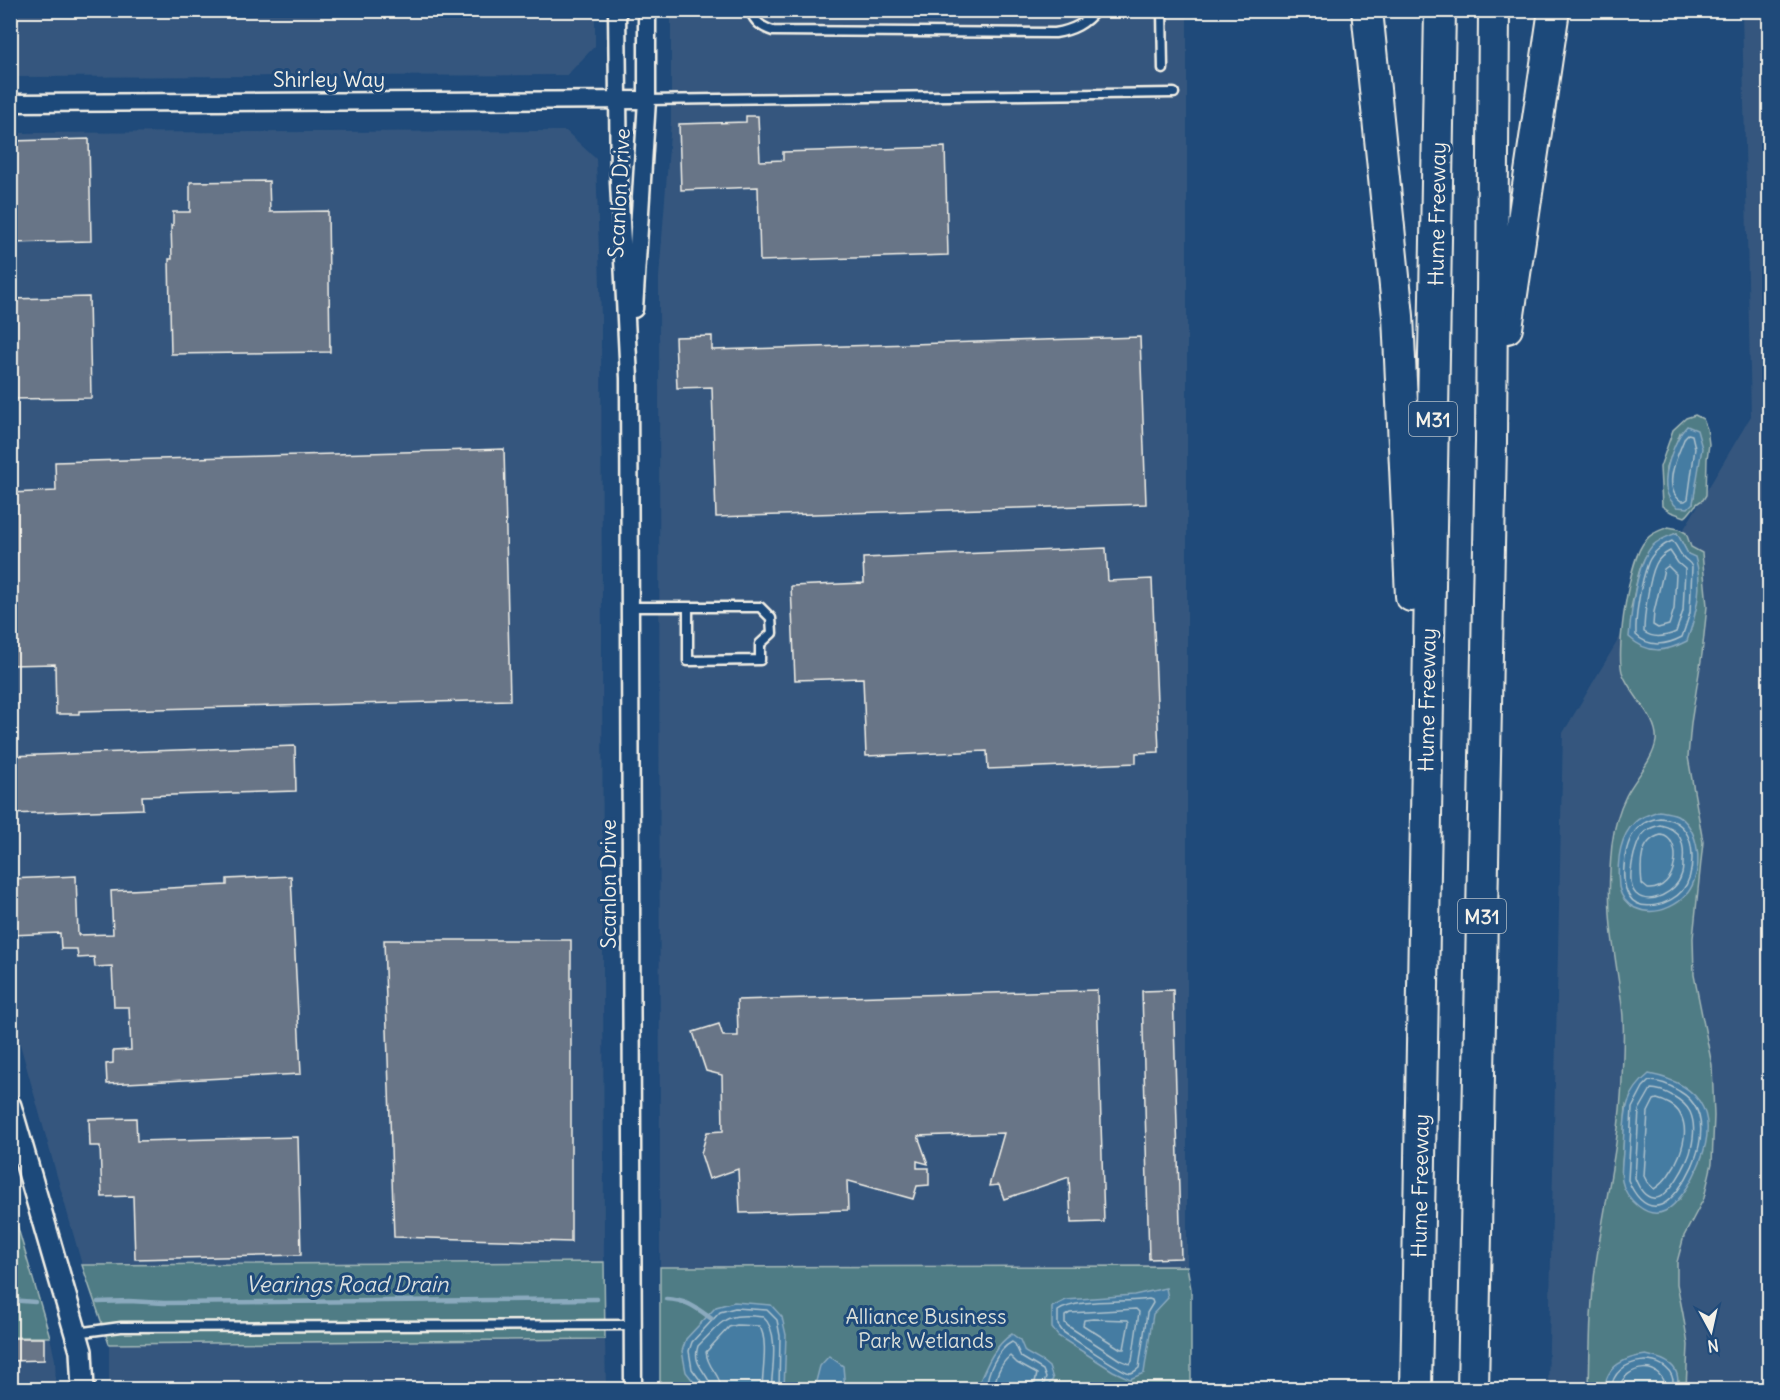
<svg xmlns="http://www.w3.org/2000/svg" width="1780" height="1400" viewBox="0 0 1780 1400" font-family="Delius,sans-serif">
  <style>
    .built { fill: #35577e }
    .green { fill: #4f7c85; stroke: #a2b6b6; stroke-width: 1.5; fill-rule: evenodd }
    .water { fill: #457ba2; stroke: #8baabe; stroke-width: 1.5 }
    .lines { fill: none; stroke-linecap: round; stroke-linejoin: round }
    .shore { stroke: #aec2cc; stroke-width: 1.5 }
    .stream { stroke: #8baabe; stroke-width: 4.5 }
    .building { fill: #687487; stroke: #f4f1e8; stroke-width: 1.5 }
    .service-casing { stroke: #f4f1e8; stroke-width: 13 }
    .minor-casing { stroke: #f4f1e8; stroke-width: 21 }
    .tertiary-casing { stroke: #f4f1e8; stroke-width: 26 }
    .motorway-casing { stroke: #f4f1e8; stroke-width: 34 }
    .service { stroke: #1f4a7a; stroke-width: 8 }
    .minor { stroke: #1f4a7a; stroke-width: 16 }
    .tertiary { stroke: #1f4a7a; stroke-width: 21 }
    .motorway { stroke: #1f4a7a; stroke-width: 30 }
    .labels { text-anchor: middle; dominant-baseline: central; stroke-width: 6; stroke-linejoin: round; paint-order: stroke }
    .shield { fill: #1f4a7a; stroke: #b4bfc7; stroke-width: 1.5 }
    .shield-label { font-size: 20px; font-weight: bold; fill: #f4f1e8 }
    .street-label { font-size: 21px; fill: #f4f1e8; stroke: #1f4a7a }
    .park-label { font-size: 21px; fill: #dbdfd9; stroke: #1f4a7a }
    .water-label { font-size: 22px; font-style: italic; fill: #dadfde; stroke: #1f4a7a }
  </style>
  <rect width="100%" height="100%" fill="#1f4a7a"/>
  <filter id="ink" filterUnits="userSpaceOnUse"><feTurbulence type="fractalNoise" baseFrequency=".0167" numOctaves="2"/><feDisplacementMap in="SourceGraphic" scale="12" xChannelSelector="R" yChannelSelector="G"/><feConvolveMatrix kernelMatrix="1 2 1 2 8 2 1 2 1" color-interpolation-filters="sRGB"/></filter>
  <g filter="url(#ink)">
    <!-- built -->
    <g class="built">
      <path d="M10,11H595V46L567,75L11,77Z"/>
      <path d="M671,11H1187V1266L660,1267L659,278L671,121Z"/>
      <path d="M1742,11H1769V1389L1548,1390L1563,733L1751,416Z"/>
      <path d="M566,131L596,159L601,319L604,1262L82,1265L11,1012L10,133Z"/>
      <path d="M11,1337H50L55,1360L56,1389L11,1390Z"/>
      <path d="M605,1339L606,1389H109V1344Z"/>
    </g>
    <!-- green -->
    <g class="green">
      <path d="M1695,415L1703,419L1707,429L1709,444L1707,459L1706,495L1703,500C1694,503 1692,512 1685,517L1671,512L1662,506L1660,467L1673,430L1686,418ZM1680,433L1697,474L1693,503L1666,487L1667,467Z"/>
      <path d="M1668,527L1679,529L1686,533L1691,547L1702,553L1707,606L1702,654L1691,723L1688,757L1703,842L1693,938L1694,975L1712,1065L1714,1116L1712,1163L1704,1198L1684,1236L1677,1262V1284L1683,1314L1688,1345L1686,1389H1677L1679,1380L1605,1384V1389L1589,1390C1590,1347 1590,1305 1596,1263C1605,1201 1620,1141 1622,1079C1623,1055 1625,1030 1622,1006C1619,982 1615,959 1612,935C1608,905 1609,874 1612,844C1614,829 1619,810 1626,796C1635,778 1653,761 1656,741C1659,718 1629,694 1622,672C1616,649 1629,559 1645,541C1651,533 1659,531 1668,527ZM1677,533L1688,554L1631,608C1640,572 1637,548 1677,533ZM1626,1106L1679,1198L1622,1166Z"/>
      <path d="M10,1201L50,1337H11Z"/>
      <path d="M604,1262L605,1339L109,1344L82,1265Z"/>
      <path d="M1187,1266L1191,1289V1389H660V1267Z"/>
    </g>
    <!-- water -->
    <g class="water">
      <path d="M1687,426L1697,430L1702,448L1693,503L1688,508L1677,507C1671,502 1667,496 1666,488C1664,469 1675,438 1687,426Z"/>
      <path d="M1677,533L1688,554L1695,557C1704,584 1696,615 1687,641C1666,652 1648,655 1629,637C1631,613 1636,564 1652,546C1659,539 1669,536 1677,533Z"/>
      <path d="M1659,811C1665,812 1672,813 1677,815C1698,827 1702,861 1694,881C1686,904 1657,918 1635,908C1626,904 1621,897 1619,887C1617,866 1618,838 1635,822C1641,816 1651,814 1659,811Z"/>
      <path d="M1649,1074C1706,1085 1720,1120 1696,1171C1691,1183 1677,1205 1665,1211C1647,1220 1625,1198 1622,1181C1620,1171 1623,1159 1623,1149C1625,1117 1622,1096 1649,1074Z"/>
      <path d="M1166,1288L1168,1298L1153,1314L1144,1373L1130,1379L1113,1371L1058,1336L1052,1328V1307L1066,1300L1134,1295Z"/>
      <path d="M734,1302L771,1305L782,1317L786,1335L784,1389L715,1390L698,1387L686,1372L682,1351L686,1339L716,1307Z"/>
      <path d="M1012,1334L1020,1340L1025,1352L1043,1362L1049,1367L1053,1379L1046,1389H982L979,1383C987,1364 995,1345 1012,1334Z"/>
      <path d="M1646,1355C1666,1359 1682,1366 1677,1389H1605C1605,1366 1626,1357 1646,1355Z"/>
      <path d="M829,1356L843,1366L845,1389H814L820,1366Z"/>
    </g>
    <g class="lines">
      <!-- shore -->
      <g class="shore">
        <path d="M1688,434L1692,435L1695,448L1688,499L1685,501H1681C1661,487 1678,455 1685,437Z"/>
        <path d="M1672,541C1677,545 1678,551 1683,557C1687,562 1690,561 1692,567L1690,613L1682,637C1667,645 1649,648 1636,635C1635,615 1641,582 1648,563C1652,553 1662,545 1672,541Z"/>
        <path d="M1670,551L1678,563L1685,569L1683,611L1676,632C1665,637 1654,639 1644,632C1644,616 1649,578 1656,564C1659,558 1664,554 1670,551Z"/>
        <path d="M1668,566L1676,574L1674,609L1669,625L1658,628L1653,625L1654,612L1664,569Z"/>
        <path d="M1660,818C1668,819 1675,820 1681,826C1696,840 1695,876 1682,891C1671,904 1640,914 1629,896C1619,879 1624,840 1639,827C1645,821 1653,819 1660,818Z"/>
        <path d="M1660,825C1681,829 1685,843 1683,863C1683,867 1683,872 1681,876C1677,891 1650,907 1636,894C1625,883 1634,843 1644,833C1648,828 1654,827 1660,825Z"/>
        <path d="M1661,835C1684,838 1678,891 1648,889L1642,884C1640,866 1639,840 1661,835Z"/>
        <path d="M1649,1081C1661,1081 1670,1085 1679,1091C1716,1112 1699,1163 1678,1190C1674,1195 1667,1203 1661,1205C1644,1211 1633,1192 1628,1180L1632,1108L1643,1087Z"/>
        <path d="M1651,1089C1660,1089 1666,1092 1673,1096C1680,1100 1686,1104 1690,1112C1695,1123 1694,1137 1691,1149C1689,1161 1668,1201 1653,1198C1644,1197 1638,1186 1635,1178L1639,1110Z"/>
        <path d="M1657,1099C1665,1101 1676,1106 1680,1114C1693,1136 1674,1177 1654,1189L1647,1182L1644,1176L1648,1112L1654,1100Z"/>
        <path d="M1149,1299L1152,1300L1153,1303L1147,1313L1139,1368C1136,1370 1134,1373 1130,1373C1121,1372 1074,1339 1063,1332L1058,1325V1311C1077,1298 1124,1303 1149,1299Z"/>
        <path d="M1136,1309L1139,1312L1132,1361L1130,1364L1120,1360L1068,1326L1065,1323V1316L1070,1313Z"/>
        <path d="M1093,1319L1128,1320L1129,1322L1124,1349H1121L1083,1325L1084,1320Z"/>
        <path d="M704,1390L703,1384L692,1369L689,1351L692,1342L720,1312L735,1308L767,1310L777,1320L780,1336L779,1390"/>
        <path d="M712,1390C710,1373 691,1366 698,1346C725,1320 723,1312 763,1317C780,1331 772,1370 771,1390"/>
        <path d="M721,1390C720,1372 708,1370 706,1352L729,1327L737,1325L759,1326C769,1338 762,1374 762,1390"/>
        <path d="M987,1390C985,1375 998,1349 1012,1342L1015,1344L1021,1357L1043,1370L1046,1378L1041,1390"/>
        <path d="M995,1390C994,1378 1001,1363 1010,1356L1017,1363L1037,1374L1033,1390"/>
        <path d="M1611,1390C1613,1355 1668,1352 1673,1380C1673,1383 1672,1386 1672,1390"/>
        <path d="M1619,1390C1623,1363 1666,1360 1664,1390"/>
      </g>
      <!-- stream -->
      <g class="stream">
        <path d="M666,1299C687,1300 695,1307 712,1319"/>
        <path d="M10,1300L35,1302"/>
        <path d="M98,1302L129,1301L164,1303L597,1299"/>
      </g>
    </g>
    <!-- building -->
    <g class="building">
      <path d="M746,116H758L760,161L783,160V152L945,147L948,255L760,261L758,187L681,190L679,124L746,122Z"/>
      <path d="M89,139L91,241L10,243V141Z"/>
      <path d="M269,181L270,212L328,211L330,352L171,354L169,259H172L171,225H173V212H190V182Z"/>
      <path d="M89,297L91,398L10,399V299Z"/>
      <path d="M712,336V350L1140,337L1146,504L716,517L712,387L677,388L675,337Z"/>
      <path d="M504,449L510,700L79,711V714H56L55,664L10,665V493L56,491L55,462Z"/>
      <path d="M1106,548L1108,581L1152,579L1159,752L1136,753V763L988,769L987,751L866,756L863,678L795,680L791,586L864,583L863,558Z"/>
      <path d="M295,746L296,791L142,796L143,809L10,814V756Z"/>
      <path d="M76,876L78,935L113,934L111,891L227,885V879L291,876L301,1074L107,1084L106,1064L113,1063V1051L131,1050L129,1007H114L112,966L95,967L94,957L78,958L77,949H61L60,933L10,935V879Z"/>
      <path d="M384,940H571V1242L394,1237Z"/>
      <path d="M1097,990L1104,1222L1071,1223L1069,1177L1004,1199L999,1185L989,1186L1004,1133L918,1136L928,1164L917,1161V1168H929V1185L917,1186L913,1199L849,1181H847L848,1210L740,1213L738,1169L709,1179L701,1154L707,1132L723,1131L722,1075L706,1071L693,1032L719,1024L723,1036H738L737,1000Z"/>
      <path d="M1173,990L1181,1258L1149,1259L1142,991Z"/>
      <path d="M136,1118L137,1141L298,1137L301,1255L135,1259L133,1196L102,1197L100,1146H90L89,1119Z"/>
      <path d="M10,1338H44V1360L10,1361Z"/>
    </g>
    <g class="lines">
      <!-- service casing -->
      <g class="service-casing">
        <g id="service">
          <path d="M750,10C755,22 761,27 773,31L1055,33C1073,30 1085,24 1096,10"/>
          <path d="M1162,10L1163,69"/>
          <path d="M647,100L1174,93"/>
          <path d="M630,607H760L771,618L772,633L760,644V660L688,661V607"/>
          <path d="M76,1333L121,1327L632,1325"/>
        </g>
      </g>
      <!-- minor casing -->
      <g class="minor-casing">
        <g id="minor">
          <path d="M617,10L619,182L629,378L633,1390"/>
          <path d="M10,103L647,100"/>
          <path d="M634,309L647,100V10"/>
        </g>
      </g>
      <!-- tertiary casing -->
      <g class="tertiary-casing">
        <path id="tertiary" d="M10,1106L81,1351L83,1390"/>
      </g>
      <!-- motorway casing -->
      <g class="motorway-casing">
        <g id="motorway">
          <path d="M1367,10L1398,316L1411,596"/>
          <path d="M1507,328L1554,10"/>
          <path d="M1416,1390L1440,10"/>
          <path d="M1473,1390L1491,442L1494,10"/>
        </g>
      </g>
      <!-- service -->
      <use href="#service" class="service"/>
      <!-- minor -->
      <use href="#minor" class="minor"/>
      <!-- tertiary -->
      <use href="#tertiary" class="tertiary"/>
      <!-- motorway -->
      <use href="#motorway" class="motorway"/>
    </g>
  </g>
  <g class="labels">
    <!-- shield labels -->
    <g class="shield">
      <rect x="1409" y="402" width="48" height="34" rx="4.5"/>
      <rect x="1458" y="899" width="48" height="34" rx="4.5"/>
    </g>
    <g class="shield-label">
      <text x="1433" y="419">M31</text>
      <text x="1482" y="916">M31</text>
    </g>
    <!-- street labels -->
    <g class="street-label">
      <text x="329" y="79">Shirley Way</text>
      <text transform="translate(619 193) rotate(-87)">Scanlon Drive</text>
      <text transform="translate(1437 214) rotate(-89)">Hume Freeway</text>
      <text transform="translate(1427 700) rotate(-89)">Hume Freeway</text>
      <text transform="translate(608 884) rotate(-90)">Scanlon Drive</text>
      <text transform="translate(1420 1186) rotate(-89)">Hume Freeway</text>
    </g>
    <!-- park labels -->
    <g class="park-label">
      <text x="926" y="1316">Alliance Business<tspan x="926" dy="24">Park Wetlands</tspan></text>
    </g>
    <!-- water labels -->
    <g class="water-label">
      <text x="347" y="1284">Vearings Road Drain</text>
    </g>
  </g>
  <!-- margin -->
  <rect width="1780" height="1400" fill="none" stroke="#1f4a7a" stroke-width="36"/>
  <rect x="18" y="18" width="1744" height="1364" fill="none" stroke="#f4f1e8" stroke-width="2" filter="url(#ink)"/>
  <!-- north arrow -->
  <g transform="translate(1711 1331) rotate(172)" stroke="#1f4a7a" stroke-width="4.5" paint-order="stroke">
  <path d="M0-4.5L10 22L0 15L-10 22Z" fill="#f4f1e8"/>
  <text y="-9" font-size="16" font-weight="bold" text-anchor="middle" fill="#f4f1e8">N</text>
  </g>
</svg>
